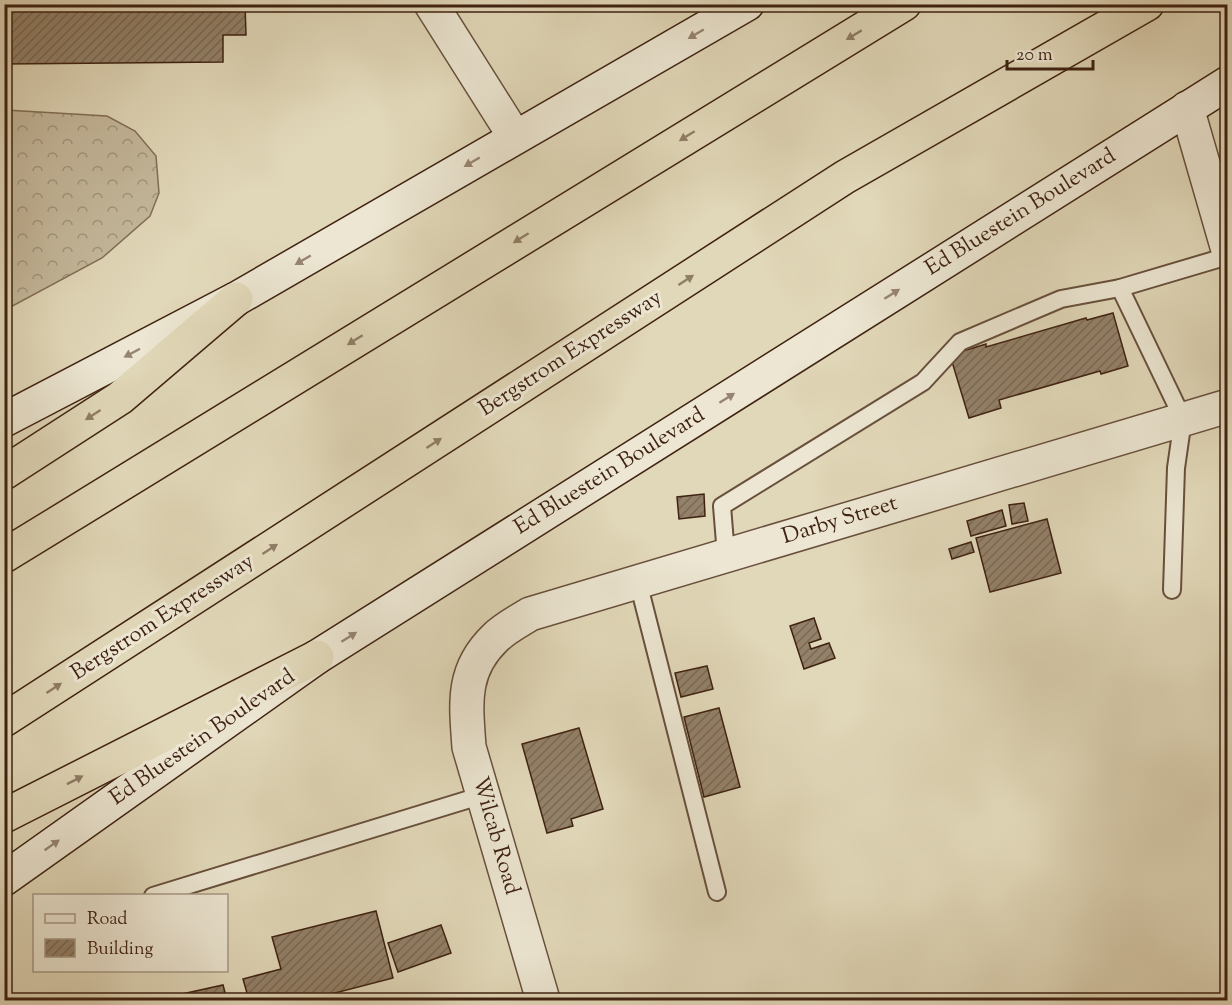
<svg xmlns="http://www.w3.org/2000/svg" width="1232" height="1005" viewBox="0 0 1232 1005" font-family="'Sorts Mill Goudy',serif">
  <style>
    .forest { fill: url(#forest-crowns); stroke: #826e58; stroke-width: 1.5 }
    .building { fill: url(#building-hatch); stroke: #3f2212; stroke-width: 1.5 }
    .lines { fill: none; stroke-linecap: round; stroke-linejoin: round }
    .service-casing { stroke: #68503c; stroke-width: 20 }
    .minor-casing { stroke: #68503c; stroke-width: 36 }
    .secondary-casing { stroke: #3f2212; stroke-width: 36 }
    .motorway-casing { stroke: #3f2212; stroke-width: 36 }
    .service { stroke: #ece6d2; stroke-width: 16 }
    .minor { stroke: #ece6d2; stroke-width: 33 }
    .secondary { stroke: #ece6d2; stroke-width: 33 }
    .motorway { stroke: #e1d8b9; stroke-width: 33 }
    .oneway { fill: #968472 }
    .oneway2 { fill: #907d66 }
    .labels { text-anchor: middle; dominant-baseline: central; stroke-width: 6; stroke-linejoin: round; paint-order: stroke }
    .street-label { font-size: 22px; fill: #3f2212; stroke: #ece6d2 }
  </style>
  <defs>
    <pattern id="forest-crowns" width="20" height="18" patternUnits="userSpaceOnUse" patternTransform="scale(1.5)"><rect width="20" height="18" fill="#c5b99d"/><path d="M2 6a3 3 0 1 1 6 0M12 15a3 3 0 1 1 6 0" fill="none" stroke="#a1967f"/></pattern>
    <pattern id="building-hatch" width="6" height="6" patternUnits="userSpaceOnUse" patternTransform="scale(1.5)"><rect width="6" height="6" fill="#938169"/><path d="M-1 1l2-2M0 6l6-6M5 7l2-2" fill="none" stroke="#796955"/></pattern>
  </defs>
  <rect width="100%" height="100%" fill="#e1d8b9"/>
  <filter id="stains"><feTurbulence type="fractalNoise" baseFrequency=".00333" numOctaves="4"/><feColorMatrix values="0 0 0 0 .2 0 0 0 0 .09 0 0 0 0 .02 0 0 0 .5 -.17"/></filter>
  <radialGradient id="worn" r=".72"><stop offset=".6" stop-color="#630" stop-opacity="0"/><stop offset="1" stop-color="#630" stop-opacity=".3"/></radialGradient>
  <!-- forest -->
  <path class="forest" d="M5,110L107,116L135,131L156,156L159,193L150,216L102,258L5,310Z"/>
  <!-- building -->
  <g class="building">
    <path d="M4,4H245L246,35H223V62L4,64Z"/>
    <path d="M1113,313L1128,366L1101,374L1100,371L999,400L1001,408L969,418L950,355L986,344V347L1086,318L1087,320Z"/>
    <path d="M704,494L705,516L679,519L677,497Z"/>
    <path d="M1024,503L1028,521L1012,524L1009,505Z"/>
    <path d="M1002,510L1006,526L971,536L967,521Z"/>
    <path d="M1047,519L1061,573L990,592L976,538Z"/>
    <path d="M971,542L974,552L952,559L949,549Z"/>
    <path d="M814,618L821,639L809,643L811,649L829,643L835,658L804,669L790,626Z"/>
    <path d="M707,666L713,689L681,697L675,673Z"/>
    <path d="M719,708L740,787L704,797L684,717Z"/>
    <path d="M579,728L603,809L571,819L573,826L547,833L522,744Z"/>
    <path d="M376,911L393,978L308,1000H249L243,979L281,969L272,937Z"/>
    <path d="M441,925L451,953L398,972L388,943Z"/>
    <path d="M223,985L227,1000H155Z"/>
  </g>
  <g class="lines">
    <!-- service casing -->
    <g class="service-casing">
      <g id="service">
        <path d="M1120,288L1228,256"/>
        <path d="M726,555L722,506L923,382L960,342L1061,299L1120,288L1183,419L1176,468L1172,590"/>
        <path d="M638,582L717,892"/>
        <path d="M153,896L483,795"/>
      </g>
    </g>
    <!-- minor casing -->
    <g class="minor-casing">
      <g id="minor">
        <path d="M431,4L515,137"/>
        <path d="M1187,108L1228,250"/>
        <path d="M543,1000L469,747C466,704 461,671 495,638C505,628 519,621 530,614L1228,406"/>
      </g>
    </g>
    <!-- secondary casing -->
    <g class="secondary-casing">
      <g id="secondary">
        <path d="M4,420L236,299L747,4"/>
        <path d="M4,879L317,657L1228,83"/>
      </g>
    </g>
    <!-- motorway casing -->
    <g class="motorway-casing">
      <g id="motorway">
        <path d="M4,473L120,398L236,299"/>
        <path d="M4,556L904,4"/>
        <path d="M4,720L845,177L1147,4"/>
        <path d="M4,816L317,657"/>
      </g>
    </g>
    <!-- service -->
    <use href="#service" class="service"/>
    <!-- minor -->
    <use href="#minor" class="minor"/>
    <!-- secondary -->
    <use href="#secondary" class="secondary"/>
    <!-- motorway -->
    <use href="#motorway" class="motorway"/>
  </g>
  <!-- one-way arrows -->
  <defs><path id="oneway-solid" d="M-6-.8H1V-3.2L6.5 0L1 3.2V.8H-6Z" transform="scale(1.5)"/></defs>
  <g class="oneway">
    <use href="#oneway-solid" transform="translate(696 34) rotate(150)"/>
    <use href="#oneway-solid" transform="translate(472 162) rotate(150)"/>
    <use href="#oneway-solid" transform="translate(303 260) rotate(150)"/>
    <use href="#oneway-solid" transform="translate(892 294) rotate(-32)"/>
    <use href="#oneway-solid" transform="translate(132 353) rotate(152)"/>
    <use href="#oneway-solid" transform="translate(727 398) rotate(-32)"/>
    <use href="#oneway-solid" transform="translate(349 637) rotate(-32)"/>
    <use href="#oneway-solid" transform="translate(52 845) rotate(-35)"/>
  </g>
  <g class="oneway2">
    <use href="#oneway-solid" transform="translate(854 35) rotate(149)"/>
    <use href="#oneway-solid" transform="translate(687 136) rotate(148)"/>
    <use href="#oneway-solid" transform="translate(521 238) rotate(148)"/>
    <use href="#oneway-solid" transform="translate(686 280) rotate(-33)"/>
    <use href="#oneway-solid" transform="translate(355 340) rotate(148)"/>
    <use href="#oneway-solid" transform="translate(93 415) rotate(147)"/>
    <use href="#oneway-solid" transform="translate(434 443) rotate(-33)"/>
    <use href="#oneway-solid" transform="translate(270 549) rotate(-33)"/>
    <use href="#oneway-solid" transform="translate(54 688) rotate(-33)"/>
    <use href="#oneway-solid" transform="translate(75 780) rotate(-27)"/>
  </g>
  <g class="labels">
    <!-- street labels -->
    <g class="street-label">
      <text transform="translate(1021 213) rotate(-32)">Ed Bluestein Boulevard</text>
      <text transform="translate(571 354) rotate(-33)">Bergstrom Expressway</text>
      <text transform="translate(610 472) rotate(-32)">Ed Bluestein Boulevard</text>
      <text transform="translate(840 521) rotate(-17)">Darby Street</text>
      <text transform="translate(163 618) rotate(-33)">Bergstrom Expressway</text>
      <text transform="translate(203 738) rotate(-35)">Ed Bluestein Boulevard</text>
      <text transform="translate(495 836) rotate(74)">Wilcab Road</text>
    </g>
  </g>
  <!-- margin -->
  <rect width="1232" height="1005" fill="none" stroke="#e1d8b9" stroke-width="24"/>
  <rect x="6" y="6" width="1220" height="993" fill="none" stroke="#3f2212" stroke-width="3"/>
  <rect x="12" y="12" width="1208" height="981" fill="none" stroke="#3f2212" stroke-width="1.5"/>
  <!-- legend -->
  <rect x="33" y="894" width="195" height="78" fill="#ece6d2" stroke="#a79885" stroke-width="1.5"/>
  <rect x="45" y="914" width="30" height="9" fill="#ece6d2" stroke="#a79885" stroke-width="1.5"/>
  <text x="87" y="924" font-size="18" fill="#3f2212">Road</text>
  <rect x="45" y="939" width="30" height="18" fill="url(#building-hatch)" stroke="#a79885" stroke-width="1.5"/>
  <text x="87" y="954" font-size="18" fill="#3f2212">Building</text>
  <!-- scale -->
  <path d="M1007 60v9h86v-9" fill="none" stroke="#3f2212" stroke-width="3"/>
  <text x="1016" y="60" font-size="18" fill="#3f2212" stroke="#ece6d2" stroke-width="4.5" paint-order="stroke">20 m</text>
  <rect width="100%" height="100%" filter="url(#stains)"/>
  <rect width="100%" height="100%" fill="url(#worn)"/>
</svg>
